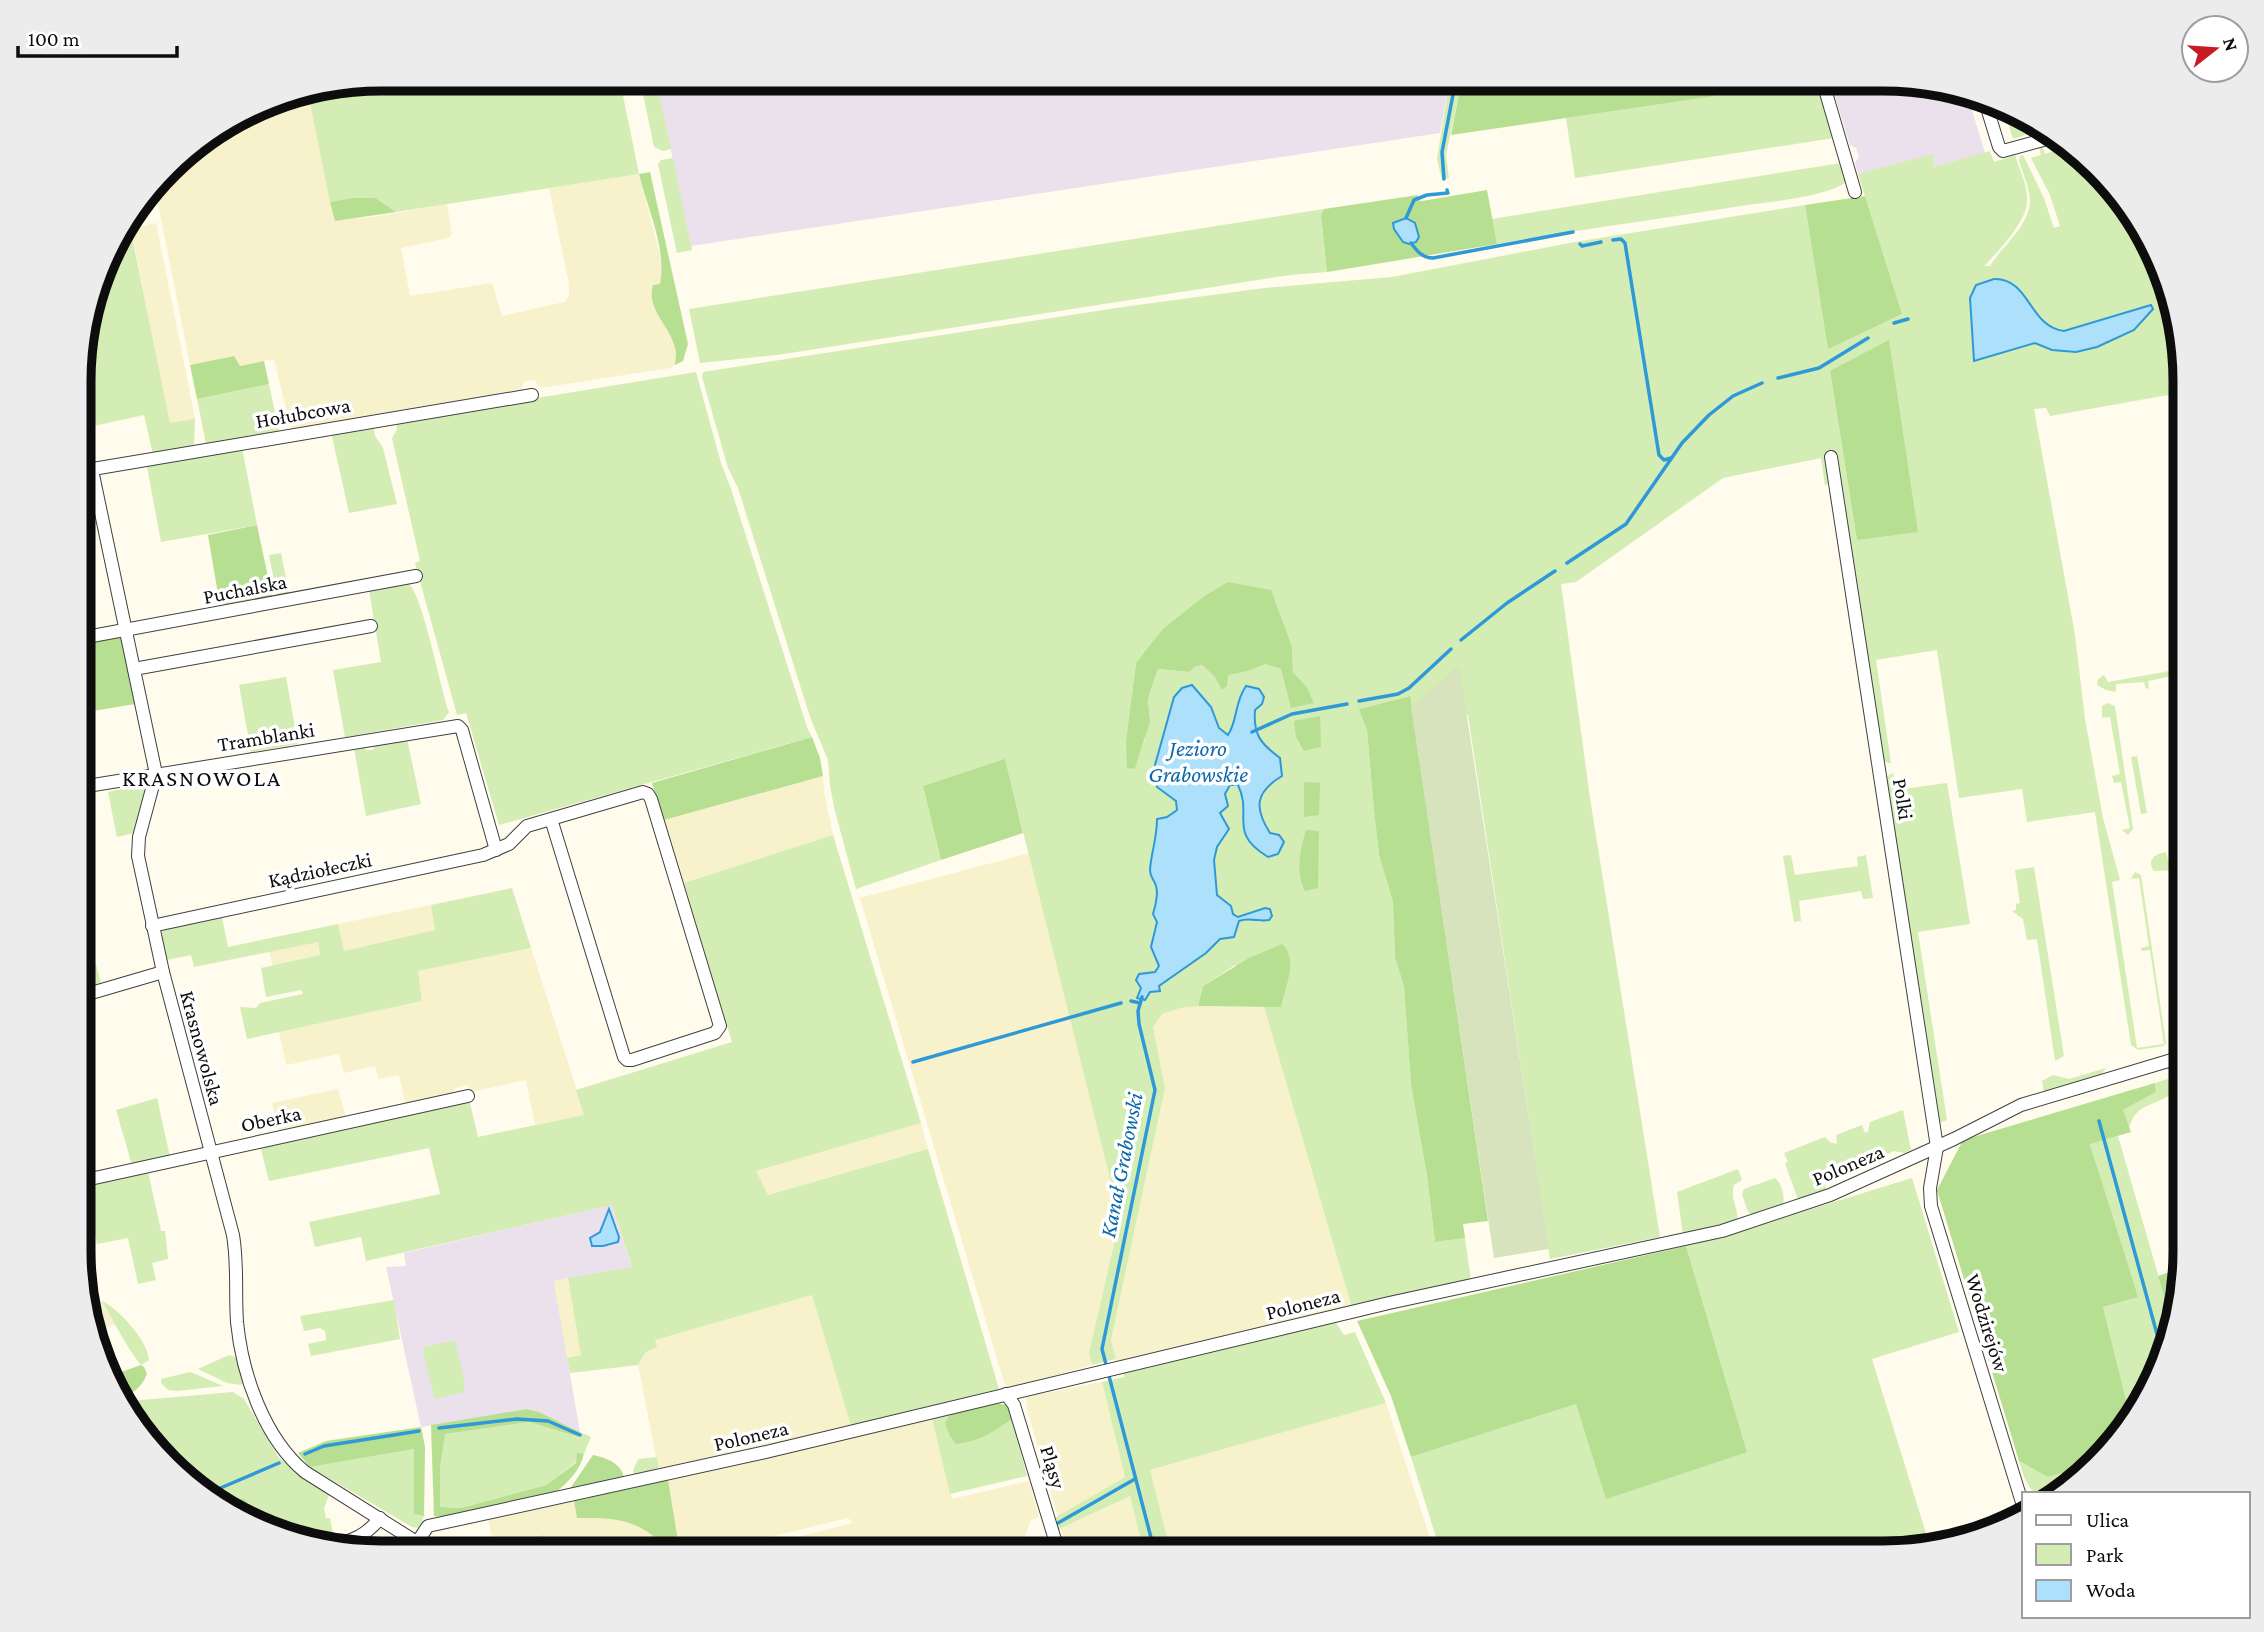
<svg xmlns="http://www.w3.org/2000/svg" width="2264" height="1632" viewBox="0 0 2264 1632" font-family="'Crimson Pro',serif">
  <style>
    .industrial { fill: #ebe1ed }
    .farmland { fill: #f7f2cb }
    .green { fill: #d3edb4; fill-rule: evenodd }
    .forest { fill: #b7df92 }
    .cemetery { fill: #d7e3bc }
    .water { fill: #ade0fb; stroke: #2f99d8; stroke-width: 2 }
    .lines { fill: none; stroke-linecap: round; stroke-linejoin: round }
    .stream { stroke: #2f99d8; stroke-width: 3.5 }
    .street-casing { stroke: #404040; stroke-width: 14 }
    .street { stroke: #fff; stroke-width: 12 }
    .labels { text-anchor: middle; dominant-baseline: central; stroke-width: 7; stroke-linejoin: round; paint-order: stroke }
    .street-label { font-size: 21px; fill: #0d0d0d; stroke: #fff }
    .water-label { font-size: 23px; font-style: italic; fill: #0c69a9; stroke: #fff }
    .neighbourhood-label { font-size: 23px; letter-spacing: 2px; fill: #0d0d0d; stroke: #fff }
    .rim { fill: none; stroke: #0d0d0d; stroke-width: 9 }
  </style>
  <rect width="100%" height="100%" fill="#fffbed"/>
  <!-- industrial -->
  <g class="industrial">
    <path d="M656,79H1450L1440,133L691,246Z"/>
    <path d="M1858,79H1902L1967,94L1985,153L1934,167L1933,155L1858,174L1855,163L1859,157L1856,148L1850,145L1832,87Z"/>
    <path d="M612,1205L632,1268L554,1281L580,1432L539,1412L527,1409L421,1427L386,1267L406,1266L404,1253Z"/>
  </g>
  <!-- farmland -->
  <g class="farmland">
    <path d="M308,93L335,220L372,217L447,204L452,234L449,238L401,248L410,296L492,283L502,316L564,302L569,296V284L549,188L639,174L660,255L662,272L660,284L667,331L676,348L675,365L670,368L540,388L535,380L525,381L520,391L293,429L290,425L274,359L240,366L233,356L190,365L155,188L181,154L266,102Z"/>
    <path d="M156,223L195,419L170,424L131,228Z"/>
    <path d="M823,776L824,792L833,835L684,883L664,820Z"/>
    <path d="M1029,853L1120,1218L1089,1353L1092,1365L1006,1389L860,898Z"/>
    <path d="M431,905L436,930L343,951L338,924Z"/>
    <path d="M318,941L320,955L273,966L269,952Z"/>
    <path d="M531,948L585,1115L535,1125L526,1080L470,1092L468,1085L455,1088L451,1094L405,1104L399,1075L379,1079L375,1066L344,1073L339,1054L286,1065L279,1032L422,1001L418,971Z"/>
    <path d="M1198,1006L1264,1007L1352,1308L1117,1364L1111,1340L1165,1088L1153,1027L1162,1014L1180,1008Z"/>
    <path d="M338,1089L346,1117L279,1132L272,1103Z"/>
    <path d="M921,1123L928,1149L767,1195L756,1171Z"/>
    <path d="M568,1278L582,1356L567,1358L554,1281Z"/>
    <path d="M812,1295L851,1426L659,1472L638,1365L655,1340Z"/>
    <path d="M102,1301L116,1324L95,1330L86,1305Z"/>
    <path d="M1102,1382L1125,1477L1058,1517L1027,1409L1026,1397Z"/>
    <path d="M1386,1403L1435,1553H1171L1150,1470Z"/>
    <path d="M932,1418L952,1499L1029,1481L1039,1517L1031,1520L1025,1536L991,1553H734L853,1523L848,1518L704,1553H680L668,1480Z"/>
    <path d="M1130,1496L1142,1544L1119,1553H1068L1061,1528Z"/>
    <path d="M574,1501L577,1518H609L633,1523L654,1536L659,1553H548L544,1535L505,1544L498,1550L494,1544L488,1520Z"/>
  </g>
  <!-- green -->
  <g class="green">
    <path d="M381,79H616L620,81L639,174L396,212C376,198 353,198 330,202L308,93Z"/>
    <path d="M640,79H656L671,149L663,151L654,147Z"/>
    <path d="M1450,79H1462L1446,155L1449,178L1442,180L1437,159Z"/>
    <path d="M1710,79H1816L1834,138L1575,178L1566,118L1714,96Z"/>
    <path d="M2002,104L2036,123L2038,131L2013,139Z"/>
    <path d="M2064,140L2154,247L2185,362V392L2050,416L2046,408L2034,409L2075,635L2085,719L2103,818L2120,880L2112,882L2137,1048L2164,1044L2150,950L2142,951L2141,948L2149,946L2139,878L2131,879L2135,872L2141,875L2166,1043L2163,1046L2138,1050L2131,1045L2095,812L2027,822L2022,789L1959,798L1937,650L1876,660L1891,763H1888L1882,759L1829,482L1825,486L1821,458L1723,478L1576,582L1561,584L1590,798L1660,1237L1550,1259L1468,715L1411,707L1409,696L1360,709L1367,730L1374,811L1379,855L1393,902L1395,958L1404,986L1411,1085L1427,1176L1435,1242L1465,1238L1471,1281L1352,1308L1264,1007L1281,1006L1235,965L1203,986L1198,1006L1180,1008L1162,1014L1153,1027L1165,1088L1111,1340L1116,1359L1092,1365L1089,1353L1120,1218L1005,760L923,786L941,860L856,889L835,811L830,786L828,760L810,717L738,488L728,468L702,377L703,372L1123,307L1264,288L1392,277L1575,242L1805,205L1828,348L1902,314L1858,174L1933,154L1934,167L1990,151L1994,162L2015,155C2019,169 2029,188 2027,203C2025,223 1998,252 1984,266H1990C2002,246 2031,225 2030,199C2029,187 2023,173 2019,161L2020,156L2023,155L2044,198L2054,228L2060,226L2050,195L2031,158L2041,155L2039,147L2042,146L2045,154L2054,151L2053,143ZM1889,341L1857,540L1830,372ZM1203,597L1292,647L1293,672L1307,687L1314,703L1281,669L1265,664L1248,671L1215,677L1202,665L1194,667L1188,672L1158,669L1149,695L1145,738L1135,769L1131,703L1136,663ZM1245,686L1259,689L1262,704L1255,710C1253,736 1261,743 1279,758L1281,775C1256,792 1254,807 1270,833L1279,835L1244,833L1241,792L1238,784L1230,785L1224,794L1220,813L1229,829L1217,847L1214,860L1217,895C1226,901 1229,911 1238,917L1254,912L1261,922L1245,918L1239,921L1236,935L1220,939L1206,953L1159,986L1160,989L1138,997L1151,974L1156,972L1159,966L1151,947L1157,922L1153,914L1157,902V887L1150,875L1151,860L1157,839V820L1167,817L1177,810L1176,801L1157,787L1155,765L1165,732L1211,707L1218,728L1228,736C1237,720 1235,702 1245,686Z"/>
    <path d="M673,158L692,250L677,253L658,164L661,160Z"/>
    <path d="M1841,163L1846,182C1825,197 1775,201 1747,205C1663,219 1580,229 1497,244L1492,219Z"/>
    <path d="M1324,209L1321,217L1327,272L1290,275L777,355L700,363L689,309Z"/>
    <path d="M129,222L170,423L195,419L194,447L153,455L144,415L89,427L81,390V342L110,247Z"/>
    <path d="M696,372L721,463L731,489L808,730L812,737L499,825L466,713L457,715L415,563L420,561L392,438L397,430L396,421Z"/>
    <path d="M269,384L279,431L206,444L197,399Z"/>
    <path d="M373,425L375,436L383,448L397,504L349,513L331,432Z"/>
    <path d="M242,448L257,525L161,542L147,467L213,453L224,454L225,452Z"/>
    <path d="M281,553L289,593L277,595L269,555Z"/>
    <path d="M408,583C423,595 440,687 449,712L443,720L345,737L333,670L381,662L369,590Z"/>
    <path d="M2174,662H2176L2179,677L2176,683H2174L2172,676L2148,681L2149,688L2146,689L2144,682L2116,684V692L2106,690L2097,685L2098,679L2104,675L2108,682L2175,670Z"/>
    <path d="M286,677L298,744L251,752L239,685Z"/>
    <path d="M2107,703L2115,706L2133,829L2128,835L2122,830L2130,828L2121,782L2114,783L2112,776L2120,774L2110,717L2102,718V706Z"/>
    <path d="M407,739L421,804L366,816L354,748L364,746L366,750H373L375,745Z"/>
    <path d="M2137,756L2147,813L2141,814L2131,757Z"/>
    <path d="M1893,773L1896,790L1947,783L1970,924L1918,932L1947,1120L1939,1123L1886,777Z"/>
    <path d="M144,784L145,790L134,833L117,837L108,792Z"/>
    <path d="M833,835L921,1123L756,1171L768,1195L928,1149L999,1389L851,1426L812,1295L655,1340L657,1347L646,1352L638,1365L570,1373L567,1358L581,1355L568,1278L632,1267L612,1205L366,1261L361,1237L315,1247L309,1222L440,1194L429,1148L269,1181L260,1146L469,1099L478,1137L584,1115L576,1090L732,1042L684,883Z"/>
    <path d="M2166,852L2168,860L2174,859L2176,870L2154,871C2146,860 2156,853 2166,852Z"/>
    <path d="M1791,855L1795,875L1858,866L1857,857L1866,855L1873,898L1863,899L1861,891L1799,901L1801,921L1794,922L1783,856Z"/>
    <path d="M2034,867L2064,1056L2055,1061L2037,939L2027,940L2023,919L2012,911L2016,910V904L2020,903L2015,870Z"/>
    <path d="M512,888L531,948L418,971L422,1001L247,1039L240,1007L256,1008L260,1003L303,994L301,990L266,997L261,968L320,955L318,942L194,967L191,955L167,960L161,934L164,929L222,917L228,947L338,924L344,951L435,930L431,905Z"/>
    <path d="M81,909L101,983L81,989Z"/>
    <path d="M2106,1068L2101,1075L2044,1093L2042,1081L2053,1075L2069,1079Z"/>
    <path d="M2177,1076L2179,1083C2172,1103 2146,1100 2134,1116C2132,1119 2131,1123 2129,1127L2123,1110L2156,1092L2155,1083Z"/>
    <path d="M157,1098L170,1157L132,1165L116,1110Z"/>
    <path d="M1903,1110L1911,1150L1904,1153L1894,1151L1825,1182L1826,1190L1798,1200L1785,1163L1788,1162L1784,1153L1825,1137L1830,1142L1837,1144L1836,1135L1862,1125L1865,1133L1868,1132L1870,1122Z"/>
    <path d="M2118,1136L2172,1323L2162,1366L2131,1420L2103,1307L2137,1297L2090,1143Z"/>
    <path d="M1738,1169L1742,1180L1734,1185C1730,1201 1739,1207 1737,1222L1683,1235L1677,1192Z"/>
    <path d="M148,1171L161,1231H165L168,1259L152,1263L156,1280L138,1284L128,1238L97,1244L85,1186Z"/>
    <path d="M1775,1178C1782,1184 1785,1197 1783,1206L1754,1216L1748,1212L1742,1194L1744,1189Z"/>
    <path d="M1912,1178L1959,1332L1872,1359L1929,1543L1883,1553H1441L1411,1457L1576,1404L1747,1452L1686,1246L1724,1236Z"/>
    <path d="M394,1300L400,1339L311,1356L308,1344L326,1340L325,1331L320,1328L304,1331L300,1316Z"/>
    <path d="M102,1301C119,1309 148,1341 149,1360L141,1365C125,1345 115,1323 102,1301Z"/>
    <path d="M1335,1321L1344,1335L1355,1332L1386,1403L1150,1470L1171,1553H1144L1130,1496L1057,1530L1053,1519L1125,1477L1102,1382L1124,1377L1123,1371Z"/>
    <path d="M455,1340L464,1379V1392L435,1399L423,1352L425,1347Z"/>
    <path d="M229,1355L237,1358L243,1383L241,1385L227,1383L198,1369Z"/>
    <path d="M190,1372L193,1373L223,1386L177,1391L168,1390L161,1383V1379L165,1378Z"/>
    <path d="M233,1392L244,1399L279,1458L329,1494L324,1509L326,1518H330L335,1542L322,1544L266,1530L262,1528V1523L214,1498L201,1479L177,1454L167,1457L119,1402Z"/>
    <path d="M950,1414L957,1444C979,1442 994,1432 1012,1419L1027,1476L950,1494L932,1418Z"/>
    <path d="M529,1422L577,1437L580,1432L591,1437L584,1454L578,1452L576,1462L546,1485L461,1508L440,1507V1468L444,1434Z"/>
    <path d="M414,1449V1514L424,1516L419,1528L412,1527L310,1467Z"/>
    <path d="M657,1457L659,1472L635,1477L633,1471L638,1459Z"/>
    <path d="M2019,1461L2048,1477L2084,1467C2053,1492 2034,1517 2019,1461Z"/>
    <path d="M544,1535L548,1553H494L505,1544Z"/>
    <path d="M400,1542L414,1553L358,1552Z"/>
  </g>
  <!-- forest -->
  <g class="forest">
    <path d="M1462,79H1710L1715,96L1451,135Z"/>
    <path d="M650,172L688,344L683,361L675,365C675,360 677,353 675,348C670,326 646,309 653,285L660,284C667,248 647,208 639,174Z"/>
    <path d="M1487,190L1497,244L1327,272L1321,216L1324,209L1418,195V200L1422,201Z"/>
    <path d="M1865,196L1902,314L1828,349L1805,205Z"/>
    <path d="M353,198H375L396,212L335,221L330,202Z"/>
    <path d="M1889,340L1918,532L1857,540L1830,371Z"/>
    <path d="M234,356L240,366L264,361L269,384L197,399L190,365Z"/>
    <path d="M257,525L272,596L220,606L208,535Z"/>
    <path d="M1228,582L1271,590L1292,647L1293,672L1307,687L1314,703L1291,708L1281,669L1265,664L1248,671L1228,675L1227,686L1222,690L1215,677L1202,665L1194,667L1189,672L1158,669L1149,695L1148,704L1150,721L1135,769L1127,768L1126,742L1136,663L1163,629L1203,597Z"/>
    <path d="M121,636L135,704L81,713V643Z"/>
    <path d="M1410,696L1488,1221L1463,1224L1465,1238L1435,1242L1427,1176L1411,1085L1404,986L1395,958L1393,902L1379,855L1374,811L1367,730L1359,709Z"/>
    <path d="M1320,716L1321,747L1304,751L1296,737L1294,721Z"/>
    <path d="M812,737L820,758L823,776L664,820L652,783Z"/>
    <path d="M1005,759L1023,833L941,860L923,786Z"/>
    <path d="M1304,782L1320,783L1319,815L1304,817Z"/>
    <path d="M1306,830L1319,831L1318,888L1305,891C1295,871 1300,851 1306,830Z"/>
    <path d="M1282,944C1299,959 1285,987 1281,1007L1198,1006L1203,986L1249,958Z"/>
    <path d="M2155,1083L2156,1092L2123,1110L2131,1132L2090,1144L2138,1297L2103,1307L2131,1420L2123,1435L2084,1467L2048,1477L2019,1461L1937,1190L1963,1140Z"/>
    <path d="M1686,1246L1747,1452L1606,1499L1576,1404L1411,1457L1391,1396L1357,1321Z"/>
    <path d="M2185,1267V1270L2172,1323L2158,1276Z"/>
    <path d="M141,1365L144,1367L147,1374C140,1390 133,1393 118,1398L110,1376Z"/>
    <path d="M996,1403L1007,1405L1012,1419C994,1432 979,1442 956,1444L950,1436L945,1423L950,1414Z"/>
    <path d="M527,1409L539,1412L580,1432L578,1437L529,1422L445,1434L440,1468V1507L461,1508L546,1485L576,1463L577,1452L584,1454C580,1471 568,1482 555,1493L443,1517L434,1516L431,1425Z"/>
    <path d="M421,1427L425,1447L424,1516L414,1514V1449L310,1467L298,1453L326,1441Z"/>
    <path d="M177,1453L201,1479L214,1498L244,1499L262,1523V1528L197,1491L167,1457Z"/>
    <path d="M593,1455C607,1458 621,1463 624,1478L569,1490Z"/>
    <path d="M668,1480L680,1553C668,1550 662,1542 652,1535C627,1517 606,1518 577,1518L574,1501Z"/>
  </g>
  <!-- cemetery -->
  <path class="cemetery" d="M1459,665L1549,1249L1494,1258L1411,707Z"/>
  <!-- water -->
  <g class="water">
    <path d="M1406,218L1415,223L1419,237L1416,242L1409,244L1403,242L1394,229L1393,223Z"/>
    <path d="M1994,279C2030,278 2029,327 2064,331L2151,305L2153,309L2134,330L2097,347L2076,352L2052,350L2035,343L1974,361L1970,298L1976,285Z"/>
    <path d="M1192,685L1211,707L1219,728L1228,735C1238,720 1234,703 1246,686L1259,689L1264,697L1262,704L1255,710C1253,735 1261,744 1280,758L1282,776C1255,792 1254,808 1270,833L1279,835L1284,842L1278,854L1268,857C1227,832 1253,816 1238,785H1230L1225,794L1228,806L1220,813L1229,829L1217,847L1214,860L1217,895L1231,906L1233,914L1238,917L1265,908L1270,909L1272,916L1269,920C1259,922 1249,917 1239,921L1234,937L1220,939L1206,953L1159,986L1160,991L1150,992L1145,1000L1137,998L1141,988L1136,980L1139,974L1155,972L1159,966L1151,947L1157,922L1153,914C1155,906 1159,895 1156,886C1154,879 1150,878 1150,870C1151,853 1157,839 1157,819L1167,817L1177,810L1176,801L1157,787L1155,765L1174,697L1182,688Z"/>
    <path d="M609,1209L619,1237L618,1242L603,1246H592L590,1238L600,1232Z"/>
  </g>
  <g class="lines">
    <!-- stream -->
    <g class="stream">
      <path d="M1444,179L1442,152L1456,79"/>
      <path d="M1406,218L1414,200L1427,195L1448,193L1447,190"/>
      <path d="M1613,240L1621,239L1625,243L1659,455L1664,460L1671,458"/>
      <path d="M1411,243C1417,251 1422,258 1433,258L1573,232"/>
      <path d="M1580,244L1582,246L1601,242"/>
      <path d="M1894,323L1908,319"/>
      <path d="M2172,355H2183"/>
      <path d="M1778,378L1819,368L1868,338"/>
      <path d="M1567,563L1626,524L1682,443L1709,415L1733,396L1762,383"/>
      <path d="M1461,640L1507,603L1555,571"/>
      <path d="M1359,701L1398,694L1409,688L1451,649"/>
      <path d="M1252,732L1292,714L1347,704"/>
      <path d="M1142,997L1138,1011L1139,1024L1155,1090L1102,1349L1155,1553"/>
      <path d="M1131,1001L1140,1003"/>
      <path d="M913,1062L1121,1003"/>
      <path d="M2099,1121L2164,1360"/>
      <path d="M439,1428L517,1419L548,1421L580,1435"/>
      <path d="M305,1454L324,1446L419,1431"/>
      <path d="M204,1495L279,1463"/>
      <path d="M1058,1523L1135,1479"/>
    </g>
    <!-- street casing -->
    <g class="street-casing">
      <g id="street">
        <path d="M1822,79L1855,192"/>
        <path d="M1984,98L1999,147L2003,151L2058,136"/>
        <path d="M1831,457L1937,1147L1930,1188L1931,1206L2024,1509"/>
        <path d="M92,470L156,774L139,837L138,856L163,972L233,1235C238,1264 235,1293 237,1322C242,1374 264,1438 305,1472L434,1553"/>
        <path d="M81,471L532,395"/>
        <path d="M81,638L416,576"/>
        <path d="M134,669L371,626"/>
        <path d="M81,787L458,726L462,730L496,850"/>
        <path d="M152,926L483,855L509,844L527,826L643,792L648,794L651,799L720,1026L715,1033L632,1060H627L624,1057L551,819"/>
        <path d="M81,996L163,972"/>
        <path d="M81,1181L468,1096"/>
        <path d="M1006,1394L1014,1405L1059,1553"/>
        <path d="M418,1541L428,1526L766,1452L1389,1303L1722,1231L1830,1195L1954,1139L2021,1105L2185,1056"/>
        <path d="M331,1545C351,1542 367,1535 380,1518"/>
      </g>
    </g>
    <!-- street -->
    <use href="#street" class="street"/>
  </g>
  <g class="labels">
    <!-- street labels -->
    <g class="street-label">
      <text transform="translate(303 413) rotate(-10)">Hołubcowa</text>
      <text transform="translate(245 589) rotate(-11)">Puchalska</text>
      <text transform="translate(266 737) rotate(-9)">Tramblanki</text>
      <text transform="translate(1903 799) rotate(81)">Polki</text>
      <text transform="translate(320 870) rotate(-12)">Kądziołeczki</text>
      <text transform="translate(202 1048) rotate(75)">Krasnowolska</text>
      <text transform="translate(271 1119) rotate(-12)">Oberka</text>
      <text transform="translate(1848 1165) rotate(-23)">Poloneza</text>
      <text transform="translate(1303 1304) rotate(-14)">Poloneza</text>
      <text transform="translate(1987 1323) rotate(73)">Wodzirejów</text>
      <text transform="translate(751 1436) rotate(-13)">Poloneza</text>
      <text transform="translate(1053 1467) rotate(73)">Pląsy</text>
    </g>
    <!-- water labels -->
    <g class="water-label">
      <text x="1198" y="748">Jezioro<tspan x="1198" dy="26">Grabowskie</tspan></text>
      <text transform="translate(1121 1165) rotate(-79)">Kanał Grabowski</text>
    </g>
    <!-- neighbourhood labels -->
    <g class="neighbourhood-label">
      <text x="202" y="778">KRASNOWOLA</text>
    </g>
  </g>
  <!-- crop -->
  <path d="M0 0H2264V1632H0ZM381 91H1883A290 290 0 0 1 2173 381V1251A290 290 0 0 1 1883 1541H381A290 290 0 0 1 91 1251V381A290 290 0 0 1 381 91Z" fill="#ececec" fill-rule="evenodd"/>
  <path class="rim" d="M381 91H1883A290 290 0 0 1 2173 381V1251A290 290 0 0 1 1883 1541H381A290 290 0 0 1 91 1251V381A290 290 0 0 1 381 91Z"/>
  <!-- legend -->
  <rect x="2022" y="1492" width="228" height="126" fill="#ffffff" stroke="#9e9e9e" stroke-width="2"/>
  <rect x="2036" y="1515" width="35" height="10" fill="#ffffff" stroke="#9e9e9e" stroke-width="2"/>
  <text x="2086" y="1527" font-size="21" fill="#0d0d0d">Ulica</text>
  <rect x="2036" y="1544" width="35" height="21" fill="#d3edb4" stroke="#9e9e9e" stroke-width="2"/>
  <text x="2086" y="1562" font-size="21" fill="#0d0d0d">Park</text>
  <rect x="2036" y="1580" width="35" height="21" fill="#ade0fb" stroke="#9e9e9e" stroke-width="2"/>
  <text x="2086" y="1597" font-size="21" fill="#0d0d0d">Woda</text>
  <!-- north arrow -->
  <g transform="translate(2215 49) rotate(73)"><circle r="33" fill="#ffffff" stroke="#9e9e9e" stroke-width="2"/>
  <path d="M0-5L12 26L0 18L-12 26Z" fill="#c81a27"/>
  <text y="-10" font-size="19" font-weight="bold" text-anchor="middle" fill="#0d0d0d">N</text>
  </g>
  <!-- scale -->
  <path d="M18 46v10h159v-10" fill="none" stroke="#0d0d0d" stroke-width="3.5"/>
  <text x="28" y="46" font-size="21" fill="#0d0d0d" stroke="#ffffff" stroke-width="5" paint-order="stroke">100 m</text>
</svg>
